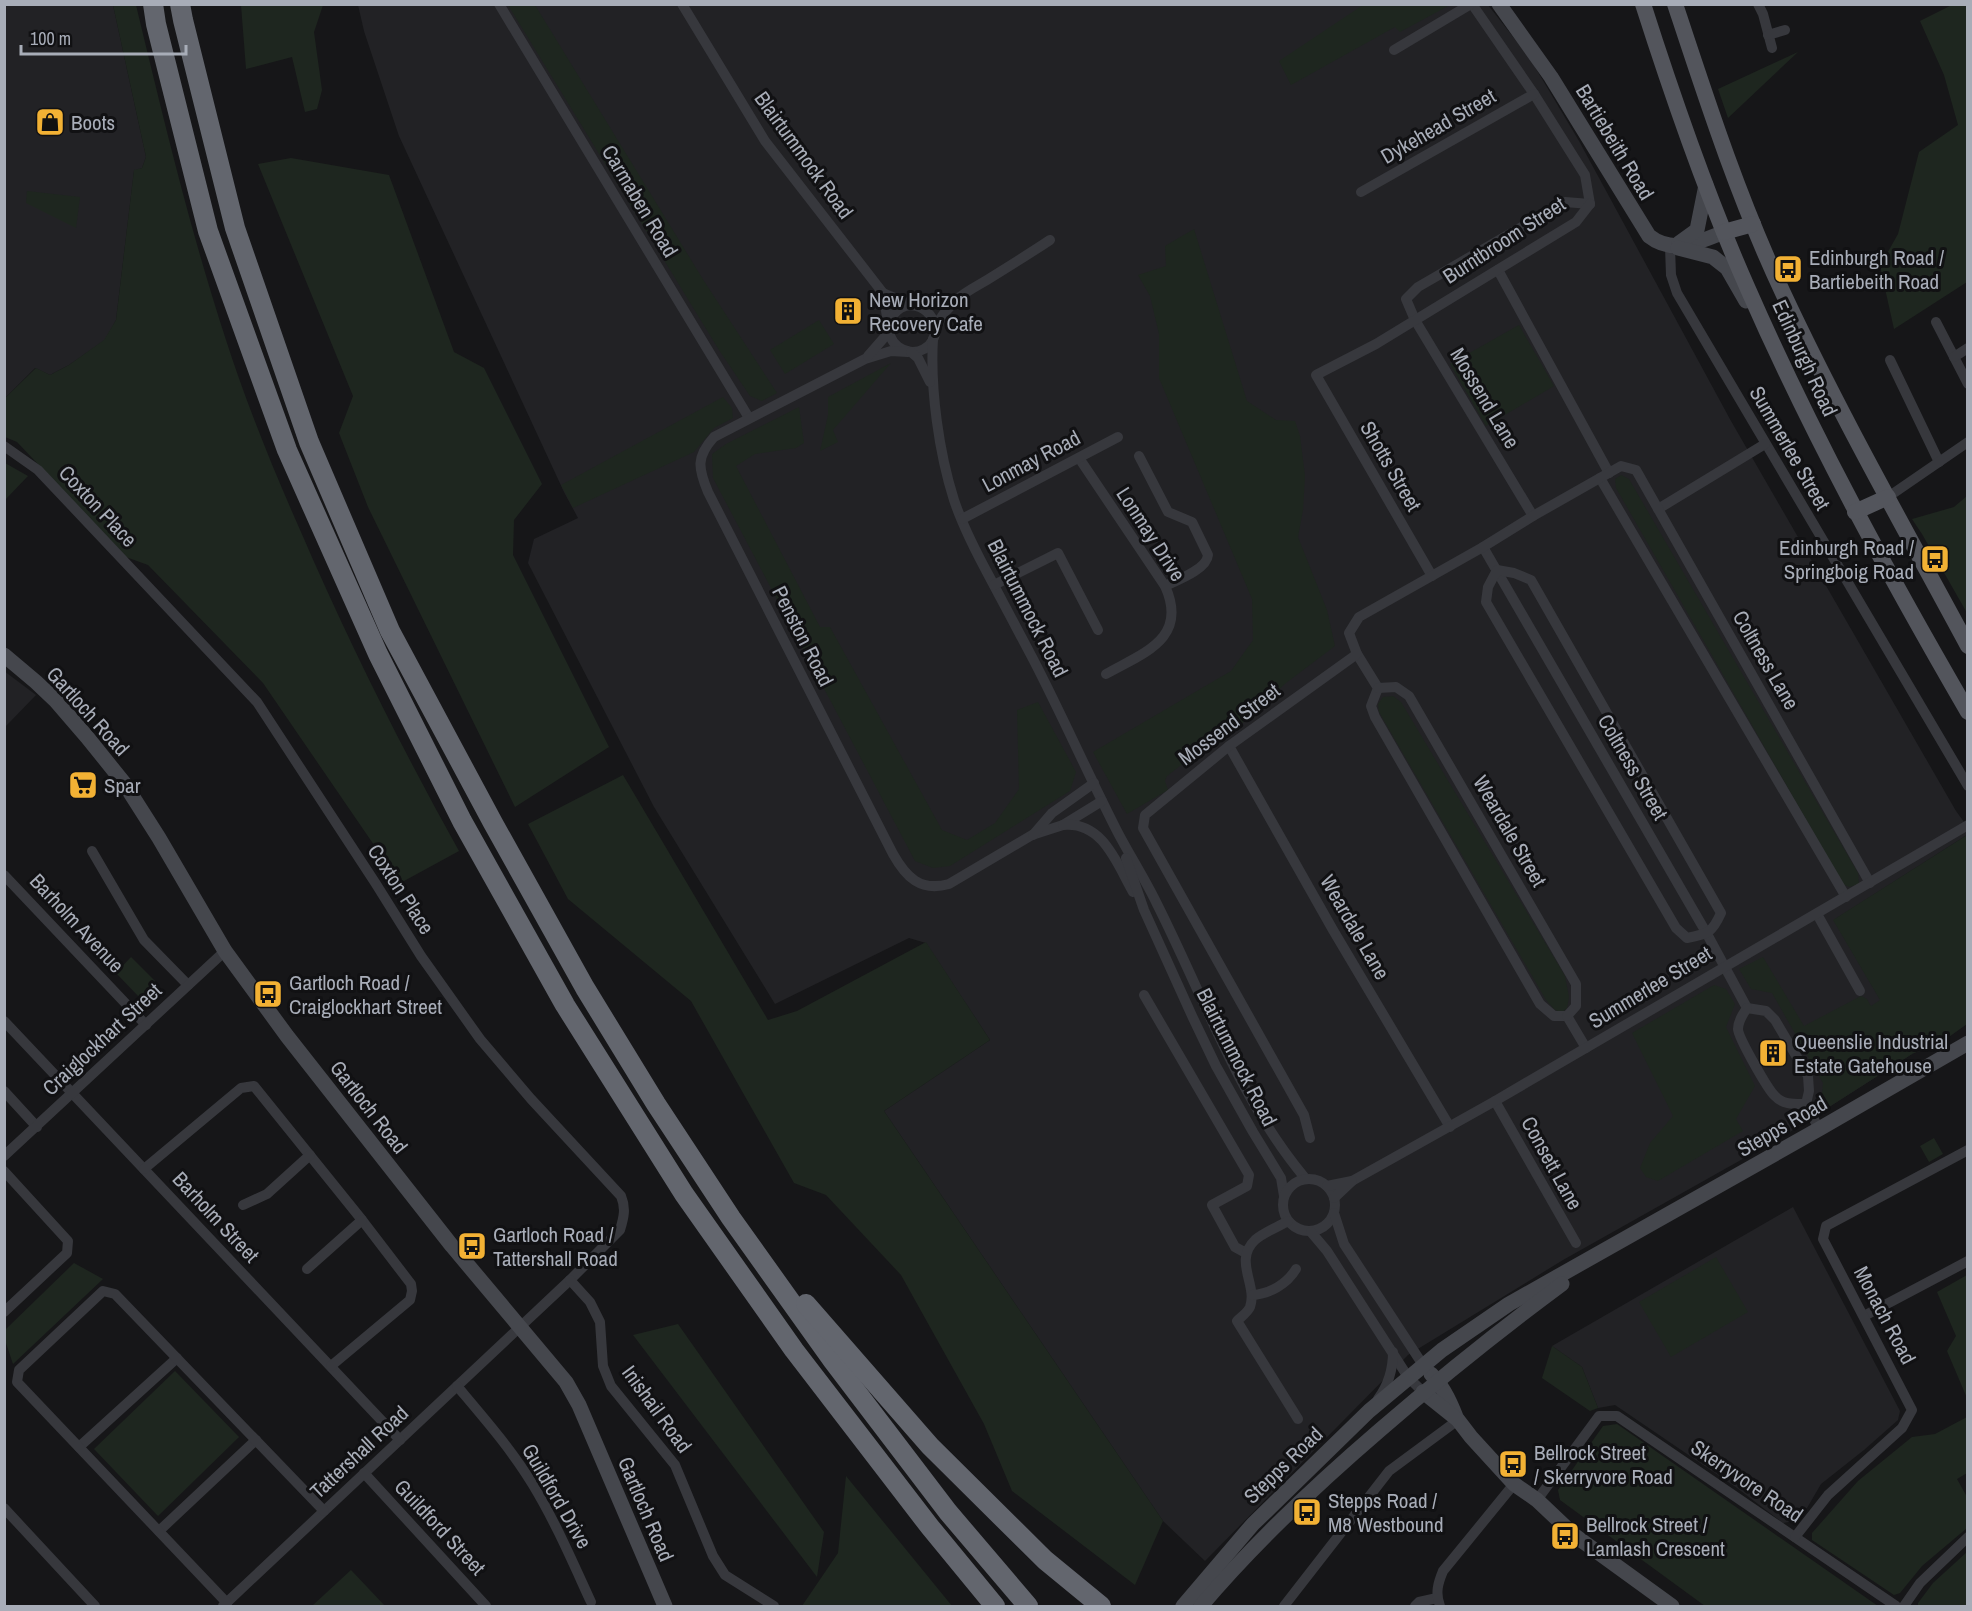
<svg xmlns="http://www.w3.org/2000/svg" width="1972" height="1611" viewBox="0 0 1972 1611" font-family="'Archivo Narrow',sans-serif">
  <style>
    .built { fill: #222225 }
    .green { fill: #1e261f }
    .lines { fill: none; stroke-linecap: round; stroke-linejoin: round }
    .street { stroke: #37383d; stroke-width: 10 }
    .secondary { stroke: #45474d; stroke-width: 15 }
    .primary { stroke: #53555c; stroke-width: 16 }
    .highway { stroke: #63666e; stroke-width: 20 }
    .labels { text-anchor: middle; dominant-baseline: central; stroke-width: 6; stroke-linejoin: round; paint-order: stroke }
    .poi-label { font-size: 21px; fill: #a8adb8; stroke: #111113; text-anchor: start }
    .street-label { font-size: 21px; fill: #a8adb8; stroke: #111113 }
  </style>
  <rect width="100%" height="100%" fill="#161618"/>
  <!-- built -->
  <g class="built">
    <path d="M5,5H113L146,157L142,168L134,171L116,320L105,340L69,365L50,375L35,368L5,398Z"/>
    <path d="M358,5H1488L1529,57L1579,141L1731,421L1956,811L1967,826V835L1834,920L1912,1054L1782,1137L1563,1260L1408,1355L1205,1561L1163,1521L884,1111L990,1040L926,943L909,938L775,1004L654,807L528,563L534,539L578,518L564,492L399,136L364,31Z"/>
    <path d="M4,671L36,695L5,727H4Z"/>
    <path d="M1793,1207L1900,1411L1898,1420L1864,1450L1821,1484L1800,1520L1783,1523L1737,1488L1615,1405L1598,1408L1582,1367L1552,1346Z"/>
  </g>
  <!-- green -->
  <g class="green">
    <path d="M113,5H136C163,117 190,230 226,340C247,405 273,469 301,532C348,641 401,747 459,851L393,887L370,855L374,845L263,683L148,565L126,557L17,442L5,437V398L36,368L50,375L69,365L104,340L116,320L134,170L142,168L146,157Z"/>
    <path d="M241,5H323L314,32L322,90L317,109L305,112L292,57L246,69Z"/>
    <path d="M508,5H535L704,281L777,393L762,401L750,396L719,350Z"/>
    <path d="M1363,5H1450L1400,32L1395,27L1291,85L1279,61Z"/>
    <path d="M1952,5H1967V282L1894,329L1880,266L1898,234L1919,152L1958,125L1944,75L1920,21Z"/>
    <path d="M1798,52L1728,118L1718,89Z"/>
    <path d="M291,158L389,175L454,352L484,368L542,484L514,520L513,555L609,747L515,807L368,507L339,433L353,396L258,164Z"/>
    <path d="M27,191L80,197L76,228L26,203Z"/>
    <path d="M1194,229L1247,401L1276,420L1295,421L1300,436L1305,476L1303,510L1298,537L1327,610L1335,646L1286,683L1224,740L1203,754L1193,756L1167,776L1165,781L1168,790L1127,814L1093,752L1231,671L1253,640L1252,599L1159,378V334L1150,296L1138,275L1166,266L1165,246Z"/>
    <path d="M819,320L834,344L785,374L770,350Z"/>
    <path d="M1519,325L1554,386L1486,426L1450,364Z"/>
    <path d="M891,363L833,430L838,442L820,451L828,415V397Z"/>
    <path d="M723,397L732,408L733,418L714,428L694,452L573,508L561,485Z"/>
    <path d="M799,407L804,443L796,448L755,454L736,466L820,627H830L942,830L967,840L995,823L1019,789L1017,710L1038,702L1076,772L1070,791L950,866L933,868L915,861L713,478L712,454L726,444Z"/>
    <path d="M5,463L28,476L5,500Z"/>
    <path d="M1621,475L1629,479L1858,873L1859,884L1849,887L1843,884L1616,488L1615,479Z"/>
    <path d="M1967,496V613L1922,534L1912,519L1954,507Z"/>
    <path d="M1393,696L1401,702L1565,976L1569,997L1567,1008L1561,1013L1554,1009L1546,1000L1379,712L1378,704L1383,697Z"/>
    <path d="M623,775L768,1020L797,1011L926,942L990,1040L884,1111L1163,1521L1135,1585L1012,1491L984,1424L901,1275L826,1195L794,1183L691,1001L568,899L528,824Z"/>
    <path d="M1967,835V1024L1946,1039L1912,1054L1829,1107L1822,1094L1823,1083L1772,993L1751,989L1739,969L1763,957L1804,1026L1861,996L1867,999L1871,1006L1880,1000L1833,920Z"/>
    <path d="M131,957L156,982L140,998L116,973Z"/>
    <path d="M1714,985L1726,989L1735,1004L1726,1027L1755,1086L1736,1119L1743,1131L1658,1181L1646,1177L1640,1168L1650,1143L1673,1116L1632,1033Z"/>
    <path d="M1934,1138L1943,1154L1929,1162L1920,1146Z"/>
    <path d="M1716,1257L1748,1312L1671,1357L1639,1302Z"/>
    <path d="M74,1263L103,1279L13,1364L5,1340V1330Z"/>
    <path d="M1967,1275V1398L1947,1351L1956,1336L1937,1292Z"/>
    <path d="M678,1324L824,1532L817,1577L633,1335Z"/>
    <path d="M1552,1346L1582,1367L1598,1408L1590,1411L1542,1378Z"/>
    <path d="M175,1371L239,1437L158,1516L94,1449Z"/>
    <path d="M1967,1417V1473L1957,1479L1967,1497V1528L1922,1566L1900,1593L1894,1595L1812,1540V1533L1858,1481L1912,1437L1935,1434Z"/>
    <path d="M1617,1424L1878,1606H1705L1560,1500L1558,1490L1603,1426Z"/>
    <path d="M846,1476L952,1606H802L838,1553Z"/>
    <path d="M1967,1552V1606H1918V1603L1933,1583Z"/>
    <path d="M351,1570L385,1606H312Z"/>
  </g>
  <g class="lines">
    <!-- street -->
    <g class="street">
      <path d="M499,4L749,418"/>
      <path d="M682,4L765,141L883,293L889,329"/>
      <path d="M1472,4L1534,94L1585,175L1590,204"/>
      <path d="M1758,4L1763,14L1772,48"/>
      <path d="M1768,35L1785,30"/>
      <path d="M1394,50L1471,4"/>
      <path d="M1361,192L1534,94"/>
      <path d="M1670,247L1671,275L1677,293L1968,786"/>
      <path d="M1498,270L1609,473"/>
      <path d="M883,293L912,305"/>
      <path d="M918,306L958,298"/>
      <path d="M1936,322L1968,384"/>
      <path d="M936,332C935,304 899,294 890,322C884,342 906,359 924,349C936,343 935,329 941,318C945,311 951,306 956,300C965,292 977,286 987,280C1008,267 1029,254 1050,240"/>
      <path d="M933,339C930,389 939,453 954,500C963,527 976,552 989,576C1004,604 1018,631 1033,659C1062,715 1088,774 1117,831C1130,856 1145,879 1157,904C1204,997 1238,1098 1305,1178"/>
      <path d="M908,352L891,351L865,359L714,437C696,457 698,468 708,492L893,854C906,877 920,892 949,884L1032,835L1063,825L1102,801"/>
      <path d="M911,352L918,358L930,382"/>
      <path d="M868,356L889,332"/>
      <path d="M1954,357L1968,348"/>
      <path d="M1890,360L1939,462"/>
      <path d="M4,446L38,470L257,702L376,884L421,956L480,1039L531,1099L621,1196C626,1208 624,1217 620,1230L570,1280L223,1606"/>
      <path d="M1139,456L1168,512L1192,522L1208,555C1207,569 1178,580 1165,586"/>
      <path d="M1079,458L1165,586C1189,639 1143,653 1106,674"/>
      <path d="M1600,478L1846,897"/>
      <path d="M1888,497L1968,442"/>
      <path d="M1658,509L1765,444"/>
      <path d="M1533,516L1415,320L1406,299L1418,287L1565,202L1590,204"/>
      <path d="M962,519L1118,437"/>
      <path d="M1483,547L1707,934L1747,1008"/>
      <path d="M1497,570L1514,573L1531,580L1721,913C1712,933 1708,934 1687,938L1676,928L1486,602L1488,587Z"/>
      <path d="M1432,576L1316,375L1376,344L1576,222L1590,204"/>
      <path d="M994,585L1058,553L1098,630"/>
      <path d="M1357,654L1378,688L1371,706L1375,717L1540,1004L1554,1016H1567L1586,1048"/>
      <path d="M1378,688L1396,687L1409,696L1576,984V1006L1567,1016"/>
      <path d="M1229,746L1333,930L1450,1127"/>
      <path d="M1063,825C1103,821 1117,864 1133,892"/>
      <path d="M1033,835L1052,813L1094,783"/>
      <path d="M92,851L144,940L188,985"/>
      <path d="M1126,858L1144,910L1193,1018L1216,1066L1253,1132L1281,1178L1284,1196"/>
      <path d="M4,875L146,1025"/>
      <path d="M1817,914L1860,991"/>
      <path d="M1144,995L1249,1175L1247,1186L1212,1205L1235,1247L1246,1253"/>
      <path d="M1747,1008L1766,1011L1775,1020L1808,1076L1809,1091L1806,1104L1819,1129"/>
      <path d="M1747,1008C1743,1014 1738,1021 1738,1029C1738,1037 1768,1090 1775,1096C1783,1105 1795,1104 1806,1104"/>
      <path d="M4,1021L400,1440"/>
      <path d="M4,1091L37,1127"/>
      <path d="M1495,1101L1576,1243"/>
      <path d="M1310,1138L1304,1115L1143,828L1145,815L1229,746L1357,654L1349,633L1359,617L1483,547L1533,516L1621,466L1636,470L1870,883"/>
      <path d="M4,1156L225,951"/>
      <path d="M144,1169L241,1088L254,1086L362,1220L411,1284L412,1291L410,1300L331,1366"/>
      <path d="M4,1171L68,1241L67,1253L4,1312"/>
      <circle cx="1309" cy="1205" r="26"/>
      <path d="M1352,1181L1495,1101L1968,825"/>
      <path d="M1327,1186L1352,1181L1334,1198"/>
      <path d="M243,1205L267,1194L310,1155"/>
      <path d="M1334,1213L1344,1244L1423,1365"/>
      <path d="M1288,1221C1278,1227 1264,1232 1255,1240C1233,1261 1258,1285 1250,1307C1248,1312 1241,1317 1237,1321L1298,1419"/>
      <path d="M1311,1232L1327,1251L1408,1377L1423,1392"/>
      <path d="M307,1269L362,1220"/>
      <path d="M570,1280L590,1302L600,1322L603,1366L611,1386L675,1465L713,1556L725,1575L774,1606"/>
      <path d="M1252,1295C1270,1294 1287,1284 1296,1269"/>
      <path d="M1864,1316L1968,1261"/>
      <path d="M457,1386C484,1418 512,1450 533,1485C556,1523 573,1563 591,1602"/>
      <path d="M1378,1399C1389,1384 1393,1370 1393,1352"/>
      <path d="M79,1447L177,1358"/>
      <path d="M364,1473L486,1606"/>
      <path d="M1537,1500L1599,1416H1617L1896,1606"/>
      <path d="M4,1508L95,1606"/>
      <path d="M159,1531L256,1440"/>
      <path d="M1795,1537L1828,1495L1902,1428L1912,1410L1823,1239L1826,1226L1968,1150"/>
      <path d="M227,1603L17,1382L19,1370L103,1291L115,1294L324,1511"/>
      <path d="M1284,1606L1389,1471L1458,1420"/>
      <path d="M1415,1606L1419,1602L1437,1598"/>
      <path d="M1440,1606C1435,1593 1438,1583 1443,1571L1514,1484"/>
      <path d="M1904,1606L1920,1583L1968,1537"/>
    </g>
    <!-- secondary -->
    <g class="secondary">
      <path d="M1499,4L1551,77L1649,236C1673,255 1699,242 1724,232"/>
      <path d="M1679,243L1697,230L1706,185"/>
      <path d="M1678,248L1713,257L1727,268L1746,301"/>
      <path d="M4,655L36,682L56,701L87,737L124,783L159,838L225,951L287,1036L452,1246L566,1382L579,1405L665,1606"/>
      <path d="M1431,1374C1443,1386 1450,1401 1456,1417"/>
      <path d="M1423,1392L1458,1420L1471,1437L1514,1484L1537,1500L1574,1535L1672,1606"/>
      <path d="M1183,1606L1253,1524L1369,1411L1442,1350L1509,1304L1819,1129L1968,1043"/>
      <path d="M1201,1606C1255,1542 1316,1485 1380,1430C1439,1379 1500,1330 1562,1284"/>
    </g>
    <!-- primary -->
    <g class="primary">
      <path d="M1643,4C1674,101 1707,197 1748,289C1812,435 1888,574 1968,712"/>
      <path d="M1675,4C1707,101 1739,200 1783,293C1839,413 1905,529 1968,646"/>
      <path d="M1724,232L1753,224"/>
      <path d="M1855,512L1888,497"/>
    </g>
    <!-- highway -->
    <g class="highway">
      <path d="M153,4L156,24L208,231L287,450L378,654L462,821L565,1005L684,1194L794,1350L930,1527L995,1606"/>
      <path d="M180,4L183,20L235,228L309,442L390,631L493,823L585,988L656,1104L731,1218L833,1361L948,1512L1028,1606"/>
      <path d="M806,1304L930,1446L1045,1560L1101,1606"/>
    </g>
  </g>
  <!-- icons -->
  <defs>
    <g id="shop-square" transform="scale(1.5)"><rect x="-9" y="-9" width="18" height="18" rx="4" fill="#f2b134" stroke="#111113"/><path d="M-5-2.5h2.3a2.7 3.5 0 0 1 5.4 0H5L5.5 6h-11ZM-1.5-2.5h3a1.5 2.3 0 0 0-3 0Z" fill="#111"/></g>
    <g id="bus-square" transform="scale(1.5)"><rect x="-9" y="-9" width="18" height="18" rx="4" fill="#f2b134" stroke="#111113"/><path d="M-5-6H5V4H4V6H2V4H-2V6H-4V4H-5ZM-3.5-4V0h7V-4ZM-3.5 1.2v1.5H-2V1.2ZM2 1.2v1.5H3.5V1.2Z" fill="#111"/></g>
    <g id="building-square" transform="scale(1.5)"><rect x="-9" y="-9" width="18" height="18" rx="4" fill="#f2b134" stroke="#111113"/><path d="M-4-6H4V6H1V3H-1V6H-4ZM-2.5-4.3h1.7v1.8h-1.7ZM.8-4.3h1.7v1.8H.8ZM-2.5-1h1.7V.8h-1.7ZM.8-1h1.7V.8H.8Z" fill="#111"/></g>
    <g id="supermarket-square" transform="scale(1.5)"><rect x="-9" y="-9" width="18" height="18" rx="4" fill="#f2b134" stroke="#111113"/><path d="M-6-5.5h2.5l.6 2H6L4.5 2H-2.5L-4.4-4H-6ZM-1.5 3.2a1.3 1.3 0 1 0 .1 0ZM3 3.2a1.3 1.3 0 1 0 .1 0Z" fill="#111"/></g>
  </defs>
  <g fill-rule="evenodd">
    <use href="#shop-square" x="50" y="122"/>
    <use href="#bus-square" x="1788" y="269"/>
    <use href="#building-square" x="848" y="311"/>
    <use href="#bus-square" x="1935" y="559"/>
    <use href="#supermarket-square" x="83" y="785"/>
    <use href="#bus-square" x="268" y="994"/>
    <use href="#building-square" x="1773" y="1053"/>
    <use href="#bus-square" x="472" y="1246"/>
    <use href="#bus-square" x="1513" y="1464"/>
    <use href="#bus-square" x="1307" y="1512"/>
    <use href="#bus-square" x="1565" y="1536"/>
  </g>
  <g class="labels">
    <!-- poi labels -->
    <g class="poi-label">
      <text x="71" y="122">Boots</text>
      <text x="1809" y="257">Edinburgh Road /<tspan x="1809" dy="24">Bartiebeith Road</tspan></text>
      <text x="869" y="299">New Horizon<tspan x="869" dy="24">Recovery Cafe</tspan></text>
      <text x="1914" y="547" text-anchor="end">Edinburgh Road /<tspan x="1914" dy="24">Springboig Road</tspan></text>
      <text x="104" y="785">Spar</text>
      <text x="289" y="982">Gartloch Road /<tspan x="289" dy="24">Craiglockhart Street</tspan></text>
      <text x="1794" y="1041">Queenslie Industrial<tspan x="1794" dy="24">Estate Gatehouse</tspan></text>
      <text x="493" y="1234">Gartloch Road /<tspan x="493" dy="24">Tattershall Road</tspan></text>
      <text x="1534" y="1452">Bellrock Street<tspan x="1534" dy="24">/ Skerryvore Road</tspan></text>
      <text x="1328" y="1500">Stepps Road /<tspan x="1328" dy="24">M8 Westbound</tspan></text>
      <text x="1586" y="1524">Bellrock Street /<tspan x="1586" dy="24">Lamlash Crescent</tspan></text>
    </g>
    <!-- street labels -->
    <g class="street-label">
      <text transform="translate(1438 126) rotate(-30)">Dykehead Street</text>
      <text transform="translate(1615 142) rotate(59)">Bartiebeith Road</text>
      <text transform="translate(804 155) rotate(54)">Blairtummock Road</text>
      <text transform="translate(640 201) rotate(59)">Carmaben Road</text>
      <text transform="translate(1504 240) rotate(-33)">Burntbroom Street</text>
      <text transform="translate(1805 358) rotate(65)">Edinburgh Road</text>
      <text transform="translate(1485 398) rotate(59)">Mossend Lane</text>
      <text transform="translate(1790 448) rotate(60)">Summerlee Street</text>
      <text transform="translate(1031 461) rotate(-28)">Lonmay Road</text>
      <text transform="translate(1391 466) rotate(60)">Shotts Street</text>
      <text transform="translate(98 506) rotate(47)">Coxton Place</text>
      <text transform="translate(1151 534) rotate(57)">Lonmay Drive</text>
      <text transform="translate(1028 608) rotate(63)">Blairtummock Road</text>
      <text transform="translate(803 636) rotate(63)">Penston Road</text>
      <text transform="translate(1766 660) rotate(60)">Coltness Lane</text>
      <text transform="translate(88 711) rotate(48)">Gartloch Road</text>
      <text transform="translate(1229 724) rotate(-37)">Mossend Street</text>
      <text transform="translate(1633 767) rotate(60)">Coltness Street</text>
      <text transform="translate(1510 831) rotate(60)">Weardale Street</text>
      <text transform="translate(401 889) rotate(57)">Coxton Place</text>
      <text transform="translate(77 923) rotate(47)">Barholm Avenue</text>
      <text transform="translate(1355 927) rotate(60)">Weardale Lane</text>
      <text transform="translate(1650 987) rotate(-31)">Summerlee Street</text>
      <text transform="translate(102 1039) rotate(-43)">Craiglockhart Street</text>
      <text transform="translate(1237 1057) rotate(63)">Blairtummock Road</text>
      <text transform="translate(369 1107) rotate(52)">Gartloch Road</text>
      <text transform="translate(1782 1126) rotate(-30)">Stepps Road</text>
      <text transform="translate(1552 1163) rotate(61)">Consett Lane</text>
      <text transform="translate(216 1217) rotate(47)">Barholm Street</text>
      <text transform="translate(1885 1315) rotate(62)">Monach Road</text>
      <text transform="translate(657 1409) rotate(54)">Inishail Road</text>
      <text transform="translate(359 1452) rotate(-43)">Tattershall Road</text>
      <text transform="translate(1283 1465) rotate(-44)">Stepps Road</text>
      <text transform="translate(1747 1481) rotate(34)">Skerryvore Road</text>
      <text transform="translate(557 1496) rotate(60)">Guildford Drive</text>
      <text transform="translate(646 1509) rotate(67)">Gartloch Road</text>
      <text transform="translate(440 1527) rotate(47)">Guildford Street</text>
    </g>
  </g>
  <!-- border -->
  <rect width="1972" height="1611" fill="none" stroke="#a8adb8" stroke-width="12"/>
  <!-- scale -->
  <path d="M21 45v9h165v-9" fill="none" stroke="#a8adb8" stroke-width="3"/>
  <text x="30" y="45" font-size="18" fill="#a8adb8" stroke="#111113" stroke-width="4.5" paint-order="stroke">100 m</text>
</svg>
